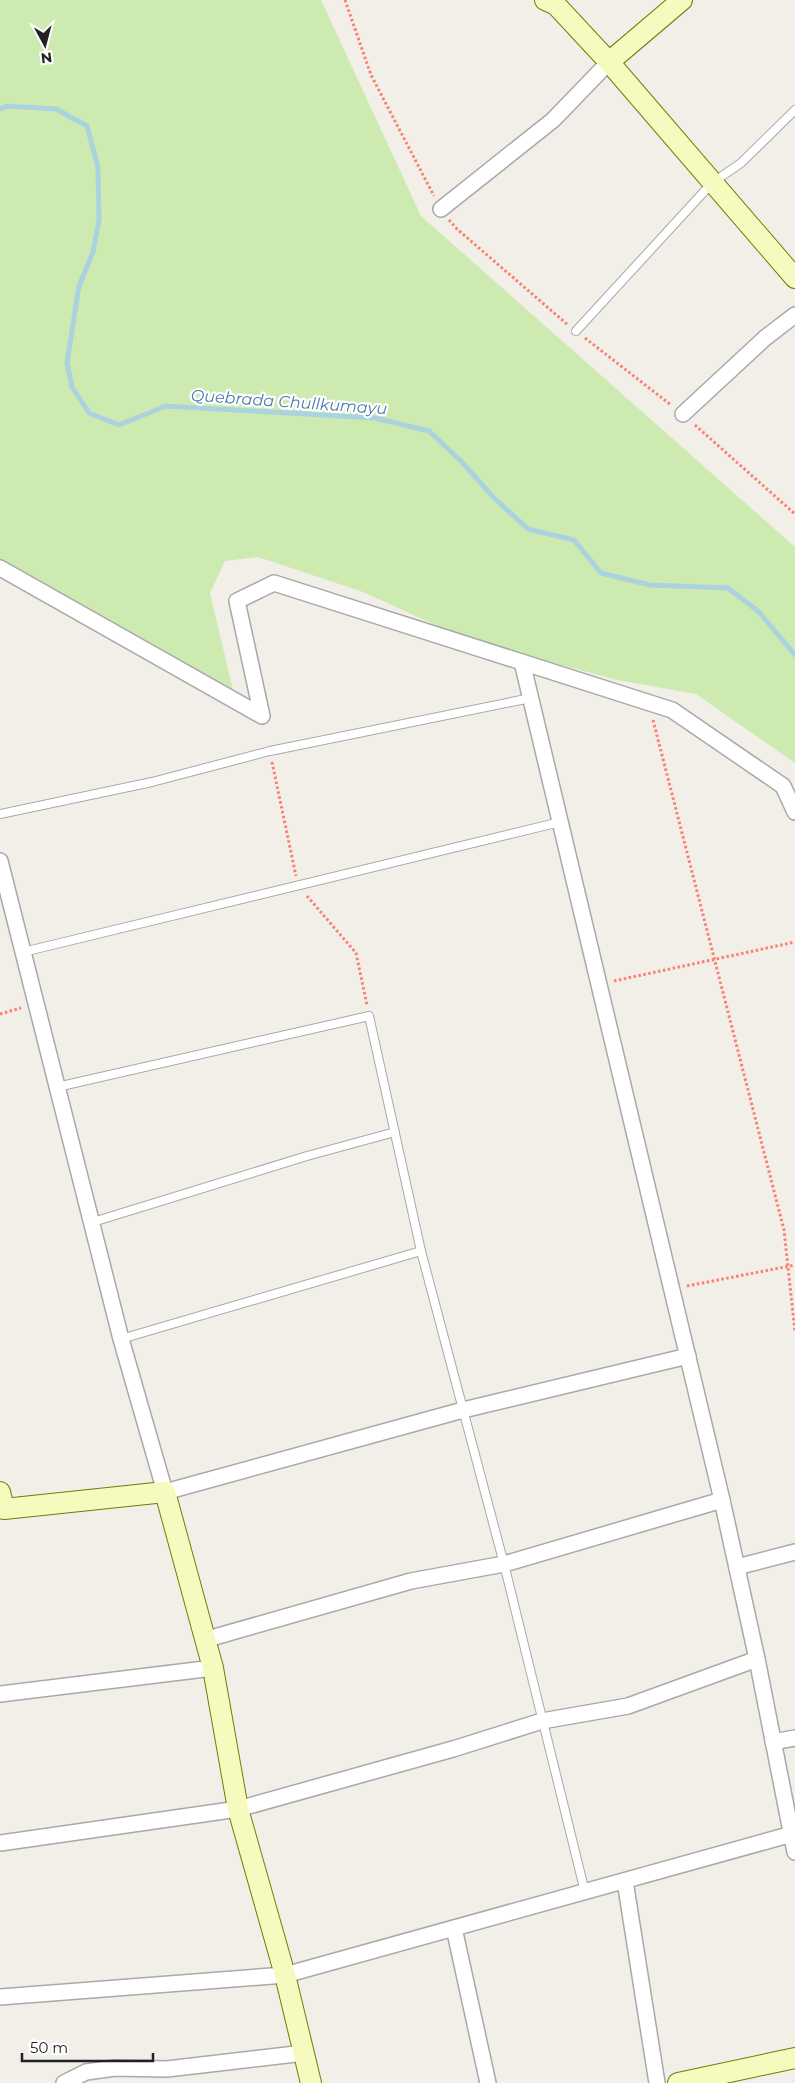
<svg xmlns="http://www.w3.org/2000/svg" width="795" height="2083" viewBox="0 0 795 2083" font-family="Montserrat,sans-serif">
  <style>
    .grass { fill: #cdebb0 }
    .lines { fill: none; stroke-linecap: round; stroke-linejoin: round }
    .stream { stroke: #aad3df; stroke-width: 5 }
    .lane-casing { stroke: #a9a9a9; stroke-width: 10 }
    .street-casing { stroke: #a9a9a9; stroke-width: 18 }
    .secondary-casing { stroke: #707d05; stroke-width: 22 }
    .path { stroke: #fa8072; stroke-width: 3; stroke-dasharray: 2.5 2.5; stroke-linecap: butt }
    .lane { stroke: #fff; stroke-width: 8 }
    .street { stroke: #fff; stroke-width: 15 }
    .secondary { stroke: #f7fabf; stroke-width: 20 }
    .labels { text-anchor: middle; dominant-baseline: central; stroke-width: 4.5; stroke-linejoin: round; paint-order: stroke }
    .water-label { font-size: 16px; font-style: italic; fill: #4a7aab; stroke: #fff }
  </style>
  <rect width="100%" height="100%" fill="#f2efe9"/>
  <!-- grass -->
  <path class="grass" d="M0,0H321L421,216L795,547V763L696,694L617,680L466,639L363,592L258,557L225,561L210,593L233,690L0,560Z"/>
  <g class="lines">
    <!-- stream -->
    <path class="stream" d="M0,109L7,106L56,109L87,126L98,167L99,220L93,252L79,286L67,363L72,387L89,413L119,425L166,406L375,418L429,431L461,461L494,498L528,529L574,540L601,573L650,585L728,588L759,612L795,655"/>
    <!-- lane casing -->
    <g class="lane-casing">
      <g id="lane">
        <path d="M576,331L712,183L741,163L795,110"/>
        <path d="M0,814L152,782L270,751L531,698"/>
        <path d="M23,952L560,822"/>
        <path d="M57,1087L369,1016L421,1251L504,1564L585,1892"/>
        <path d="M93,1222L307,1156L395,1132"/>
        <path d="M121,1339L421,1251"/>
      </g>
    </g>
    <!-- street casing -->
    <g class="street-casing">
      <g id="street">
        <path d="M441,209L553,120L609,62"/>
        <path d="M683,414L765,338L795,315"/>
        <path d="M0,568L262,716L237,601L274,583L672,710L783,786L795,812"/>
        <path d="M522,662L722,1500L757,1659L795,1852"/>
        <path d="M0,861L121,1339L165,1492L463,1410L688,1356"/>
        <path d="M737,1567L795,1552"/>
        <path d="M204,1640L411,1581L504,1564L722,1500"/>
        <path d="M0,1694L213,1668"/>
        <path d="M773,1742L795,1738"/>
        <path d="M0,1843L238,1809L453,1749L542,1721L628,1706L757,1659"/>
        <path d="M625,1881L657,2083"/>
        <path d="M454,1928L488,2083"/>
        <path d="M0,1997L285,1975L792,1834"/>
        <path d="M64,2083L86,2072L115,2068L167,2069L304,2053"/>
      </g>
    </g>
    <!-- secondary casing -->
    <g class="secondary-casing">
      <g id="secondary">
        <path d="M545,0L556,5L609,62L795,278"/>
        <path d="M609,62L682,0"/>
        <path d="M0,1492L4,1509L165,1492L213,1668L238,1809L285,1975L311,2083"/>
        <path d="M678,2083L795,2058"/>
      </g>
    </g>
    <!-- path -->
    <g class="path">
      <path d="M345,0L371,75L434,196"/>
      <path d="M449,220L457,229L568,325"/>
      <path d="M585,338L671,405"/>
      <path d="M695,425L795,514"/>
      <path d="M653,720L784,1230L795,1332"/>
      <path d="M272,762L296,876"/>
      <path d="M307,896L356,953L367,1005"/>
      <path d="M614,981L795,942"/>
      <path d="M0,1014L21,1008"/>
      <path d="M687,1286L795,1265"/>
    </g>
    <!-- lane -->
    <use href="#lane" class="lane"/>
    <!-- street -->
    <use href="#street" class="street"/>
    <!-- secondary -->
    <use href="#secondary" class="secondary"/>
  </g>
  <g class="labels">
    <!-- water labels -->
    <g class="water-label">
      <text transform="translate(289 402) rotate(4)">Quebrada Chullkumayu</text>
    </g>
  </g>
  <!-- north arrow -->
  <g transform="translate(45 45) rotate(173)" stroke="#ffffff" stroke-width="4" paint-order="stroke">
  <path d="M0-4L9 19L0 12L-9 19Z" fill="#222222"/>
  <text y="-8" font-size="14" font-weight="bold" text-anchor="middle" fill="#222222">N</text>
  </g>
  <!-- scale -->
  <path d="M22 2053v8h131v-8" fill="none" stroke="#222222" stroke-width="2.5"/>
  <text x="30" y="2053" font-size="15" fill="#222222" stroke="#ffffff" stroke-width="4" paint-order="stroke">50 m</text>
</svg>
